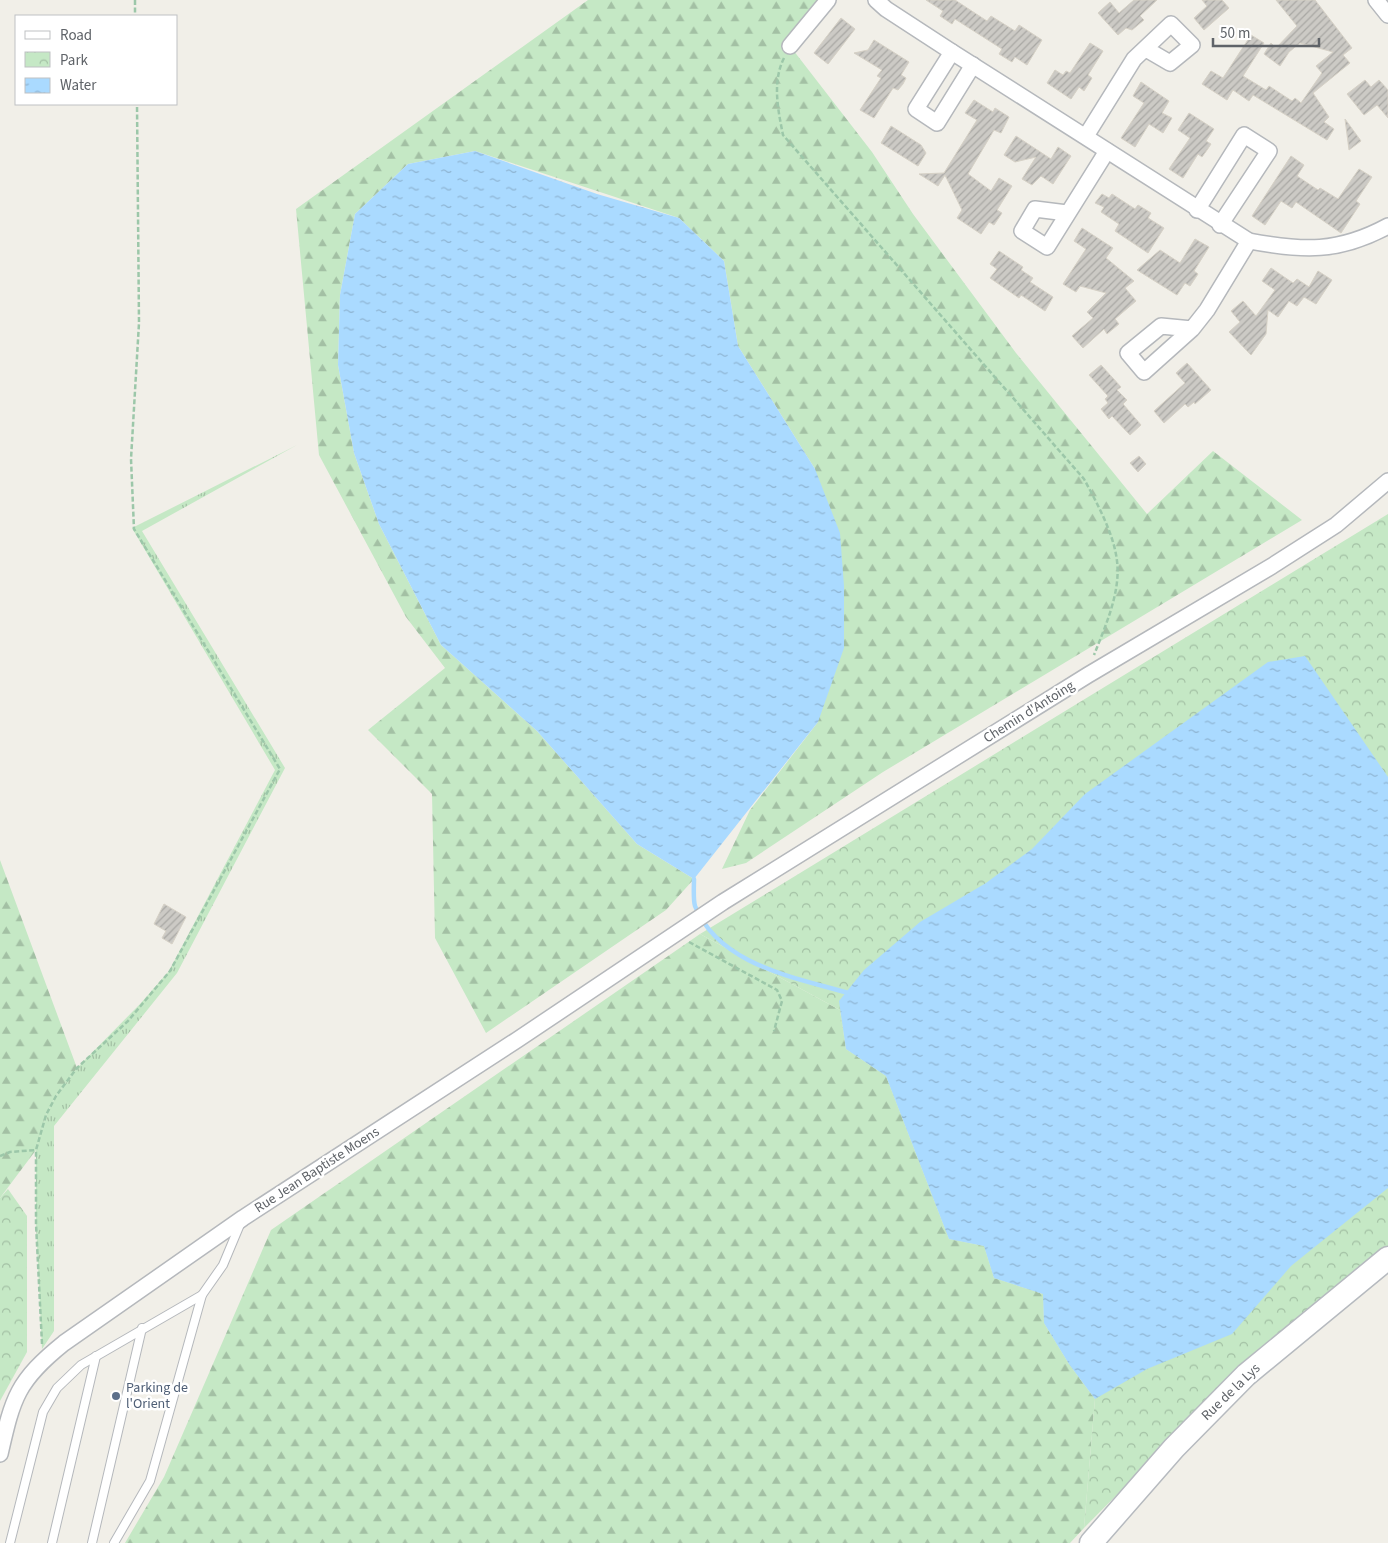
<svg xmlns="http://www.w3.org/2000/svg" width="1388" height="1543" viewBox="0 0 1388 1543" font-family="'Source Sans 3',sans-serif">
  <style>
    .grass { fill: url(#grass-tufts) }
    .forest { fill: url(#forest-firs) }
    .park { fill: url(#park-crowns) }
    .water { fill: url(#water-ripples) }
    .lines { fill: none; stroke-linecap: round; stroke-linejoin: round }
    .stream { stroke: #aadaff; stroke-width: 4.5 }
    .building { fill: url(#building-hatch); stroke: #d6d1c6 }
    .lane-casing { stroke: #b5b8bc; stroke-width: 10 }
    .street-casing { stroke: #b5b8bc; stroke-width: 18 }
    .secondary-casing { stroke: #b6babf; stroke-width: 25 }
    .path { stroke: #9cc7a9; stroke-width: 2.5; stroke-dasharray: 5 2.5; stroke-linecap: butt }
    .lane { stroke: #fff; stroke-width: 8 }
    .street { stroke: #fff; stroke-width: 15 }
    .secondary { stroke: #fff; stroke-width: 22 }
    .service-dot { fill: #5c6f8a; stroke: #fff; stroke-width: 2 }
    .labels { text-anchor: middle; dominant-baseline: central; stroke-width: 5; stroke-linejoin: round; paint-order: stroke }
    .street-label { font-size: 14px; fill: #5f6368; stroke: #fff }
    .service-label { font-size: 14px; fill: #4e5e75; stroke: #fff; text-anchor: start }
  </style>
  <defs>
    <pattern id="grass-tufts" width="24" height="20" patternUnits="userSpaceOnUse" patternTransform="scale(1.25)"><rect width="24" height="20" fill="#c5e8c5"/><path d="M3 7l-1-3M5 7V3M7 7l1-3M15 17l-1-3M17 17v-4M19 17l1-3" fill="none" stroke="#a3c0a4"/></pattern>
    <pattern id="forest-firs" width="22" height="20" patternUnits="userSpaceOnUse" patternTransform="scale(1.25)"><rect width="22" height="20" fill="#c5e8c5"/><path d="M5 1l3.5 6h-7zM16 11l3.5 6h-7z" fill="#a3c0a4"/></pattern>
    <pattern id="park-crowns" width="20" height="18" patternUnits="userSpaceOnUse" patternTransform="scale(1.25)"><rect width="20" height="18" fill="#c5e8c5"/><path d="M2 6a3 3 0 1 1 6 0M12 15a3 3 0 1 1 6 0" fill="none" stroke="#a3c0a4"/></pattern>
    <pattern id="water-ripples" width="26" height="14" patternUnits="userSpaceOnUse" patternTransform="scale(1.25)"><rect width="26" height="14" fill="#aadaff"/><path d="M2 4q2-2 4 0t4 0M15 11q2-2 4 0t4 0" fill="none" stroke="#8eb4d2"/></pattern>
    <pattern id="building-hatch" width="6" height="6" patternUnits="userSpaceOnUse" patternTransform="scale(1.25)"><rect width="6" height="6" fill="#cccac5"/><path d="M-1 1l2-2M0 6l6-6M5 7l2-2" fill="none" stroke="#a9a8a4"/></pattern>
  </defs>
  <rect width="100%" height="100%" fill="#f1efe8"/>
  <!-- grass -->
  <path class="grass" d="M297,445L142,531L285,768L177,973L54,1126V1331L42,1349L36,1224V1150L46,1115L56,1096L77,1068L140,1004L169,971L275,770L132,528Z"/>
  <!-- forest -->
  <g class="forest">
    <path d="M588,0H822L790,46L872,152L913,214L1016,353L1147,514L1213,451L1302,520L883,772L746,863L722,869L750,810L818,722L815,469L738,346L724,261L679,218L475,151L408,164L355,214L340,295L338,365L354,453L379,524L441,645L537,731L637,844L694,879L666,910L486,1033L435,938L432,794L368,730L445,668L406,617L319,455L296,209Z"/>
    <path d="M0,860L77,1068L56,1096L46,1115L36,1150L0,1198Z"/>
    <path d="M700,934L840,1010L846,1049L886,1076L949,1239L984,1246L994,1278L1043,1294L1044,1323L1069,1364L1095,1399L1084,1528L1070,1543H125L164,1477L271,1230Z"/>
  </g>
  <!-- park -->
  <g class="park">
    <path d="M1388,514V1248L1167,1444L1084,1528L1095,1399L1069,1364L1044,1323L1043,1294L994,1278L984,1246L949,1239L886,1076L846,1049L840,1010L700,934Z"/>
    <path d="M8,1189L27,1216V1352L0,1401V1198Z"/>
  </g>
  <!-- water -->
  <g class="water">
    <path d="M475,151L597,194L679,218L724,261L738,346L815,469L840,533L844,586V648L818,722L694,879L637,844L537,731L441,645L379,524L354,453L338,365L340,295L355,214L408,164Z"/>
    <path d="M1305,656L1388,777V1188L1291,1266L1232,1334L1147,1369L1095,1399L1069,1364L1044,1323L1043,1294L994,1278L984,1246L949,1239L886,1076L846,1049L839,1001L864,970L920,922L986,883L1032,849L1085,794L1268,662Z"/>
  </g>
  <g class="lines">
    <!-- stream -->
    <path class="stream" d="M694,879C694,887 693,899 695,906C719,965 794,977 848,993"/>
  </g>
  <!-- building -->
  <g class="building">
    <path d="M926,0H955L987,21L991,16L1015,31L1019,25L1042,40L1027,65L1015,57L1012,62L999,54L1002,49L955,19L952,24L940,16L943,11Z"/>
    <path d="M1134,0H1157L1140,16L1144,20L1132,30L1126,28L1118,35L1098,13L1110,2L1119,13Z"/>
    <path d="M1202,0H1222L1229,8L1204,30L1194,18L1207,6Z"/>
    <path d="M1276,0H1315L1352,48L1343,55L1350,63L1313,93L1329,117L1324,122L1334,129L1327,140L1253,95L1249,101L1233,90L1227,100L1202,84L1211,71L1223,78L1251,35L1264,43L1243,76L1266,90L1269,86L1292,101L1295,98L1301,103L1322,73L1316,66L1333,52L1300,43L1289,52L1280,66L1264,54L1271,43L1276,48L1297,26Z"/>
    <path d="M841,18L855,29L828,64L814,53Z"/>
    <path d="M874,40L909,62L901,75L906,78L903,84L898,90L893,88L874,118L860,110L881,78L877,76L882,70L854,53L868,50Z"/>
    <path d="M1090,43L1103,51L1088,75L1092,78L1084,91L1079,87L1071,99L1047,83L1055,70L1063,75L1066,71L1070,73Z"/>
    <path d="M1365,80L1371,87L1379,80L1388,90V118L1377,105L1364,115L1347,94Z"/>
    <path d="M1141,82L1169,101L1162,113L1172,118L1163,133L1149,124L1135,147L1121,138L1144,103L1133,96Z"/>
    <path d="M974,100L993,112L995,108L1009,117L1001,133L994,130L968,174L991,191L999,178L1012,186L997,210L1002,213L994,225L989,222L981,234L957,218L962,210L945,175L938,186L919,174L944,173L977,120L965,113Z"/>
    <path d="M1189,113L1214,129L1206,141L1211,144L1207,150L1202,157L1198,154L1183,178L1169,169L1190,138L1178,130Z"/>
    <path d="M1345,119L1361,141L1349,150Z"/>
    <path d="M891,126L921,145L926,153L918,166L881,143Z"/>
    <path d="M1016,136L1051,159L1058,147L1071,156L1053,184L1041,176L1032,185L1022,179L1036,157L1015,162L1004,155Z"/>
    <path d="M1291,156L1304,165L1297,176L1318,190L1320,188L1338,199L1359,169L1372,177L1356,201L1360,204L1341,233L1296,202L1292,208L1281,201L1265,225L1252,216Z"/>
    <path d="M1102,194L1109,198L1112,194L1135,209L1138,205L1151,213L1148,218L1164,228L1148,253L1115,231L1119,224L1101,212L1104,207L1095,203Z"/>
    <path d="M1082,228L1113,248L1106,258L1134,281L1125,288L1136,301L1115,319L1119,324L1107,334L1104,329L1083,348L1072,336L1093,318L1087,312L1106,293L1080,286L1076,292L1063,284L1086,249L1074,241Z"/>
    <path d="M1195,239L1209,247L1194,271L1198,274L1190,286L1185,283L1177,295L1137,270L1160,250L1180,263Z"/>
    <path d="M999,251L1023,267L1021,270L1033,278L1030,282L1053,297L1045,311L1021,295L1019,298L990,278L997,269L990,264Z"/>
    <path d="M1271,268L1293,283L1297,279L1309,287L1318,271L1332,280L1316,304L1304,297L1297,306L1289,301L1278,317L1268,310L1266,334L1251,355L1229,332L1240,322L1231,311L1243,301L1256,316L1275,290L1262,281Z"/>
    <path d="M1187,363L1211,390L1195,404L1194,402L1188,407L1185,404L1164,423L1154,411L1185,383L1176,373Z"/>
    <path d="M1101,365L1121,387L1117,390L1127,400L1123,404L1141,425L1130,435L1112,416L1109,419L1101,409L1108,403L1105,399L1108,396L1089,375Z"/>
    <path d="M1139,456L1146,464L1138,472L1130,463Z"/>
    <path d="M164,904L186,917L172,944L162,938L166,931L154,924Z"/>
  </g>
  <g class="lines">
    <!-- lane casing -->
    <g class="lane-casing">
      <g id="lane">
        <path d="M10,1543L43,1412L57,1388L81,1365L202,1295"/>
        <path d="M52,1543L96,1356"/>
        <path d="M92,1543L142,1328"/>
        <path d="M114,1543L150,1481L202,1295L223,1265L241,1222"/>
      </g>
    </g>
    <!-- street casing -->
    <g class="street-casing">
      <g id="street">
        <path d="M876,0L886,9L952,52L1249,241C1303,251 1338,253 1388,226"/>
        <path d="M1376,0L1388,15"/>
        <path d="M790,46L828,0"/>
        <path d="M952,52L916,109L937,123L973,65"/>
        <path d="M1086,136L1134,59L1171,24L1192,45L1170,63L1146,49"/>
        <path d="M1197,210L1244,135L1269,151L1220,225"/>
        <path d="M1067,213L1035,209L1022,231L1047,247L1107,151"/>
        <path d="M1192,329L1161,326L1128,353L1144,372L1192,329L1207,310L1249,241"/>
        <path d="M0,1454C13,1397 17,1381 64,1343L243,1218L517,1040L723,902L1088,675L1272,566L1336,525L1388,481"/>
      </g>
    </g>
    <!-- secondary casing -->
    <g class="secondary-casing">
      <path id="secondary" d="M1091,1543L1174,1448L1246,1375L1388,1258"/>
    </g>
    <!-- path -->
    <g class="path">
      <path d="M135,0V16"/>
      <path d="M784,58C772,82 778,110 783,135L1084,479C1097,503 1114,534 1117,561C1121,592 1105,627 1094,655"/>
      <path d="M689,942L777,990L782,1001L774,1031"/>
      <path d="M0,1156L10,1152L36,1150"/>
      <path d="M42,1344L36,1224V1150L46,1115L56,1096L77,1068L128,1021L170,971L280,769L134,529L131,459L139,323L137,104"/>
    </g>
    <!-- lane -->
    <use href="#lane" class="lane"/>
    <!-- street -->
    <use href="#street" class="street"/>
    <!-- secondary -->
    <use href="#secondary" class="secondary"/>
  </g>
  <!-- markers -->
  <circle class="service-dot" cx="116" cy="1396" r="5"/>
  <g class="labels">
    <!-- street labels -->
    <g class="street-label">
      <text transform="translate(1029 712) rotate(-32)">Chemin d'Antoing</text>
      <text transform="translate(317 1170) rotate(-33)">Rue Jean Baptiste Moens</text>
      <text transform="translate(1231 1392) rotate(-44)">Rue de la Lys</text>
    </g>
    <!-- service labels -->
    <g class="service-label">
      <text x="126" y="1388">Parking de<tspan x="126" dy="16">l'Orient</tspan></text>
    </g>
  </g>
  <!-- legend -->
  <rect x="15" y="15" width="162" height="90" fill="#ffffff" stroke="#bfc1c3"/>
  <rect x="25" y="31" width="25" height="8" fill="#ffffff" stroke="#bfc1c3"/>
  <text x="60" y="40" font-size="15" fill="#5f6368">Road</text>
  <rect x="25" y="52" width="25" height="15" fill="url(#park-crowns)" stroke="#bfc1c3"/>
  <text x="60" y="65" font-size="15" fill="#5f6368">Park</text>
  <rect x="25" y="78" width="25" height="15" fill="url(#water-ripples)" stroke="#bfc1c3"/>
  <text x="60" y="90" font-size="15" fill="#5f6368">Water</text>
  <!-- scale -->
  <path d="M1213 38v8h106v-8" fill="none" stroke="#5f6368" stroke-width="2.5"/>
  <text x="1220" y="38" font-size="15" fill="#5f6368" stroke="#ffffff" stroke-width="4" paint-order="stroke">50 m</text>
</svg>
